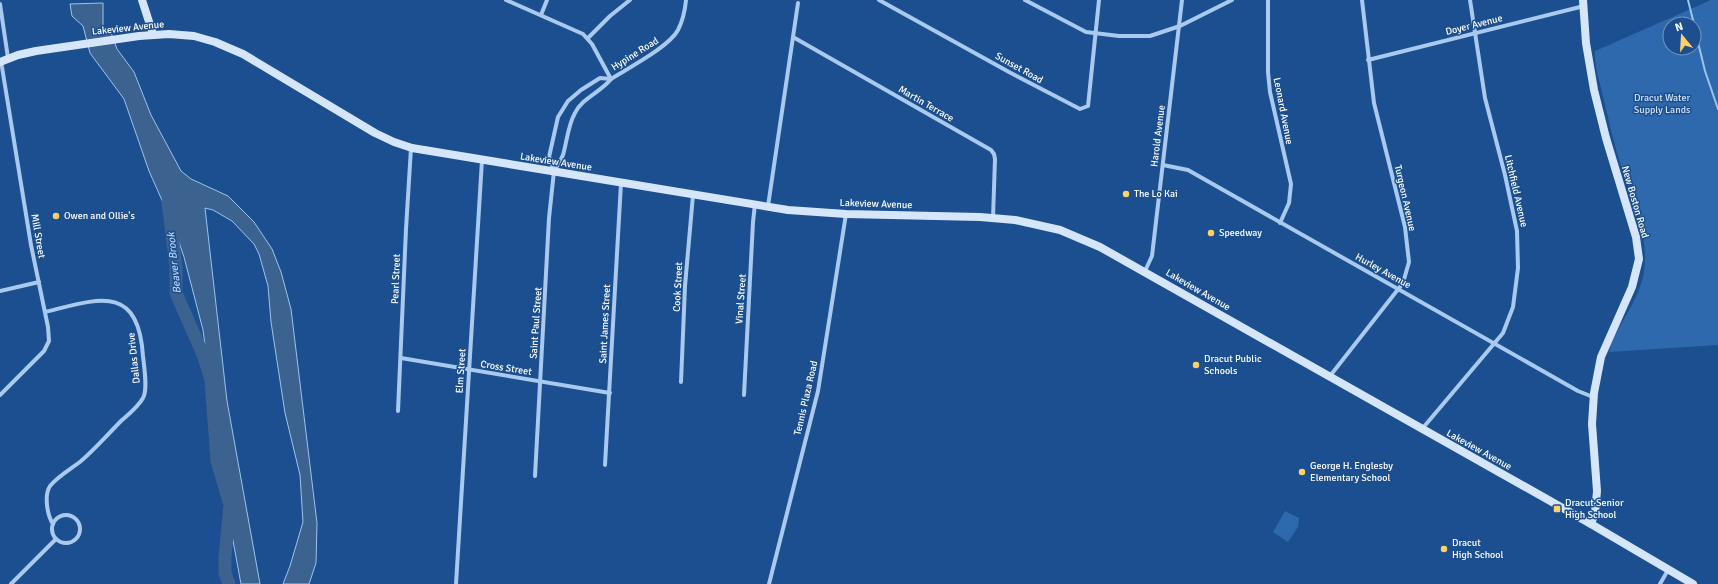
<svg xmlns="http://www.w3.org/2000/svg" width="1718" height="584" viewBox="0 0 1718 584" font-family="Signika,sans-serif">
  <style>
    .green { fill: #2e69ad; fill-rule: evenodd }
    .water { fill: #3c6290; stroke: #9cc4f0 }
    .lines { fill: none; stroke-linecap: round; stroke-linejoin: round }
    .stream { stroke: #9cc4f0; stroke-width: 2 }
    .river { stroke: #3c6290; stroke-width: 13 }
    .street { stroke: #a9c9ee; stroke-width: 4 }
    .secondary { stroke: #d6e6fa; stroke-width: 8 }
    .poi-dot { fill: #ffd166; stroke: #1b4f8f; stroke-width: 1.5 }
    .labels { text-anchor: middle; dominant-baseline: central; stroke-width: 3; stroke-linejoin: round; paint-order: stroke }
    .street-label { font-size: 10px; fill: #fff; stroke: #1b4f8f }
    .park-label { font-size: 10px; fill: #cfe3fa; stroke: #1b4f8f }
    .poi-label { font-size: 10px; fill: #fff; stroke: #1b4f8f; text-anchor: start }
    .water-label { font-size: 11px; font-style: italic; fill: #b5d3f5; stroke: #1b4f8f }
  </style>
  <rect width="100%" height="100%" fill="#1b4f8f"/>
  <!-- green -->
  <g class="green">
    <path d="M1711,0H1718V345L1609,352C1617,324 1639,302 1644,272C1649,236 1634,202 1622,169C1614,144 1608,118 1602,92C1599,79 1594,65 1595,51ZM1670,24H1694V48H1670Z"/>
    <path d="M1285,511L1299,518L1298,527L1288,542L1273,532Z"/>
  </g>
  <!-- water -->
  <path class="water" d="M103,3V31L110,30L117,49L134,72L151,115L181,171L191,179L228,196L254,222L272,249L281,272L291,309L317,523L316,563L309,584H283L290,566L303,522L300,475L285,413L271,322L268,286L259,254L254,244L232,221L213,210L205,208L227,401L260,584H241L229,519L226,483L219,452L203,330L184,257L173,225L149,171L124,99L90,53L83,26L72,16L70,4Z"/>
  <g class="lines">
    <!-- stream -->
    <g class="stream">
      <path d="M1688,0L1694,24"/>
      <path d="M1694,26L1705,71L1718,109"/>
    </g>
    <!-- river -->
    <path class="river" d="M168,202L176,267V293L204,357L211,380L217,461L230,505L225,557V573L229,584"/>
    <!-- street -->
    <g class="street">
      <path d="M506,0L583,34L592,44L611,79"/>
      <path d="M879,0L1009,72L1080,109L1088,106L1099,0"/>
      <path d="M1025,0L1086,32L1119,36H1150L1180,26L1232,0"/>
      <path d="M1268,0V72L1270,92L1291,184L1289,203L1280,223"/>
      <path d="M0,4L8,58"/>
      <path d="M541,15L547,0"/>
      <path d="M793,37L798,3"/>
      <path d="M588,38L610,16L630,0"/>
      <path d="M1368,60L1584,6"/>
      <path d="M1163,165L1188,170L1578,391L1593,397"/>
      <path d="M554,171C557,166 561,160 563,155C567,141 568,125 575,113C582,98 601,92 611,79C628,68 669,47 678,30C683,20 685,11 686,0"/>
      <path d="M768,206L793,37L991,150L994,154L995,159L993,218"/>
      <path d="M1145,271L1152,256L1182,0"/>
      <path d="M0,291L39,282"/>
      <path d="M45,312C98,299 138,283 143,356C144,366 148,390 143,398C138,407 129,414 122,420C108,434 95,449 81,461C71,469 58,476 50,486C44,495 47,515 53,524"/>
      <path d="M401,358L610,393"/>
      <path d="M1330,376L1403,283L1409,262L1405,227L1374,103L1362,0"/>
      <path d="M681,382L685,286L693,195"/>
      <path d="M0,395L44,351L49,341L48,327L31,245L1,61"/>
      <path d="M744,395L753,222L755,204"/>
      <path d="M398,411L406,229L411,148"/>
      <path d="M1422,429L1503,333L1513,307L1518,268L1517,231L1505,175L1485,98L1470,0"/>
      <path d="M605,465L621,183"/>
      <path d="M535,476L549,218L554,171L549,157L558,117L568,101L581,90L600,78L611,79"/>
      <circle cx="66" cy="529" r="14"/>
      <path d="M11,584L56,539"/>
      <path d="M456,584L482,160"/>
      <path d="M769,584L818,391L846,214"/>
      <path d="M1660,584L1668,570"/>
    </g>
    <!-- secondary -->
    <g class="secondary">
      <path d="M142,0L153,34"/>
      <path d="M1583,0L1586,43L1594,90L1606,138L1636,237L1639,259L1632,287L1601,357L1594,393L1592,424L1597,491L1595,513L1591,524"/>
      <path d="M0,62L18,55L36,51L139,36L169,34L194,36L215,42L243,54L375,133L394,142L412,148L788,210L846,214L980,217L1015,220L1060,230L1100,247L1591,524L1693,584"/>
    </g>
  </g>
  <!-- markers -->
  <g class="poi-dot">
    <circle cx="1126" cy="194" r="4"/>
    <circle cx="56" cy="216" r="4"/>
    <circle cx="1211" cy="233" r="4"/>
    <circle cx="1196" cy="365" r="4"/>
    <circle cx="1302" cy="472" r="4"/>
    <rect x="1553" y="505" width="8" height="8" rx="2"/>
    <circle cx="1444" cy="549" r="4"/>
  </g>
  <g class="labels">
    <!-- street labels -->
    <g class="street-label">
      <text transform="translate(1474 25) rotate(-14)">Doyer Avenue</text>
      <text transform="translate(128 28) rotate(-6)">Lakeview Avenue</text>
      <text transform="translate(635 54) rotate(-32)">Hypine Road</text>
      <text transform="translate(1019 68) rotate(29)">Sunset Road</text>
      <text transform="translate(926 104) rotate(30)">Martin Terrace</text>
      <text transform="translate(1283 111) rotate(79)">Leonard Avenue</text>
      <text transform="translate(1158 136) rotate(-83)">Harold Avenue</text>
      <text transform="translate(556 162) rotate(9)">Lakeview Avenue</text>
      <text transform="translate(1516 191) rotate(77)">Litchfield Avenue</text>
      <text transform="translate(1405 198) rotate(77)">Turgeon Avenue</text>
      <text transform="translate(1635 202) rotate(74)">New Boston Road</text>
      <text transform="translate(876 204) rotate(2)">Lakeview Avenue</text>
      <text transform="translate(38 236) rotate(80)">Mill Street</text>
      <text transform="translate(1383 271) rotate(29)">Hurley Avenue</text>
      <text transform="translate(396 279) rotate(-88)">Pearl Street</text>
      <text transform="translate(678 287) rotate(-87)">Cook Street</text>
      <text transform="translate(1198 290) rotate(30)">Lakeview Avenue</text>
      <text transform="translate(741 299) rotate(-86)">Vinal Street</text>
      <text transform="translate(536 323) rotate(-86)">Saint Paul Street</text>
      <text transform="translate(605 324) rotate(-87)">Saint James Street</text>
      <text transform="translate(134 358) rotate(-96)">Dallas Drive</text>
      <text transform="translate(506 368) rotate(9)">Cross Street</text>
      <text transform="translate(461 371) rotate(-86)">Elm Street</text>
      <text transform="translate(806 398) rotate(-77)">Tennis Plaza Road</text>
      <text transform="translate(1479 450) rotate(29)">Lakeview Avenue</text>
    </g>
    <!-- park labels -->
    <g class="park-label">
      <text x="1662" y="98">Dracut Water<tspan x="1662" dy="12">Supply Lands</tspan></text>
    </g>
    <!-- poi labels -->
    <g class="poi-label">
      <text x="1134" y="194">The Lo Kai</text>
      <text x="64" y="216">Owen and Ollie's</text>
      <text x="1219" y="233">Speedway</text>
      <text x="1204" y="359">Dracut Public<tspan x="1204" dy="12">Schools</tspan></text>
      <text x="1310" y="466">George H. Englesby<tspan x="1310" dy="12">Elementary School</tspan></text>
      <text x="1565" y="503">Dracut Senior<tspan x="1565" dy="12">High School</tspan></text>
      <text x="1452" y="543">Dracut<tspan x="1452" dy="12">High School</tspan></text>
    </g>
    <!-- water labels -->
    <g class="water-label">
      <text transform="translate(174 263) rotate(-96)">Beaver Brook</text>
    </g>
  </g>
  <!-- north arrow -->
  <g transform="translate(1682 36) rotate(342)"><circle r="19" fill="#1b4f8f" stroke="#7695bc"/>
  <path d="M0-3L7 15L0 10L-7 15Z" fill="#ffd166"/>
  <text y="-6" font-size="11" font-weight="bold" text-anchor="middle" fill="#ffffff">N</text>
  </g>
</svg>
